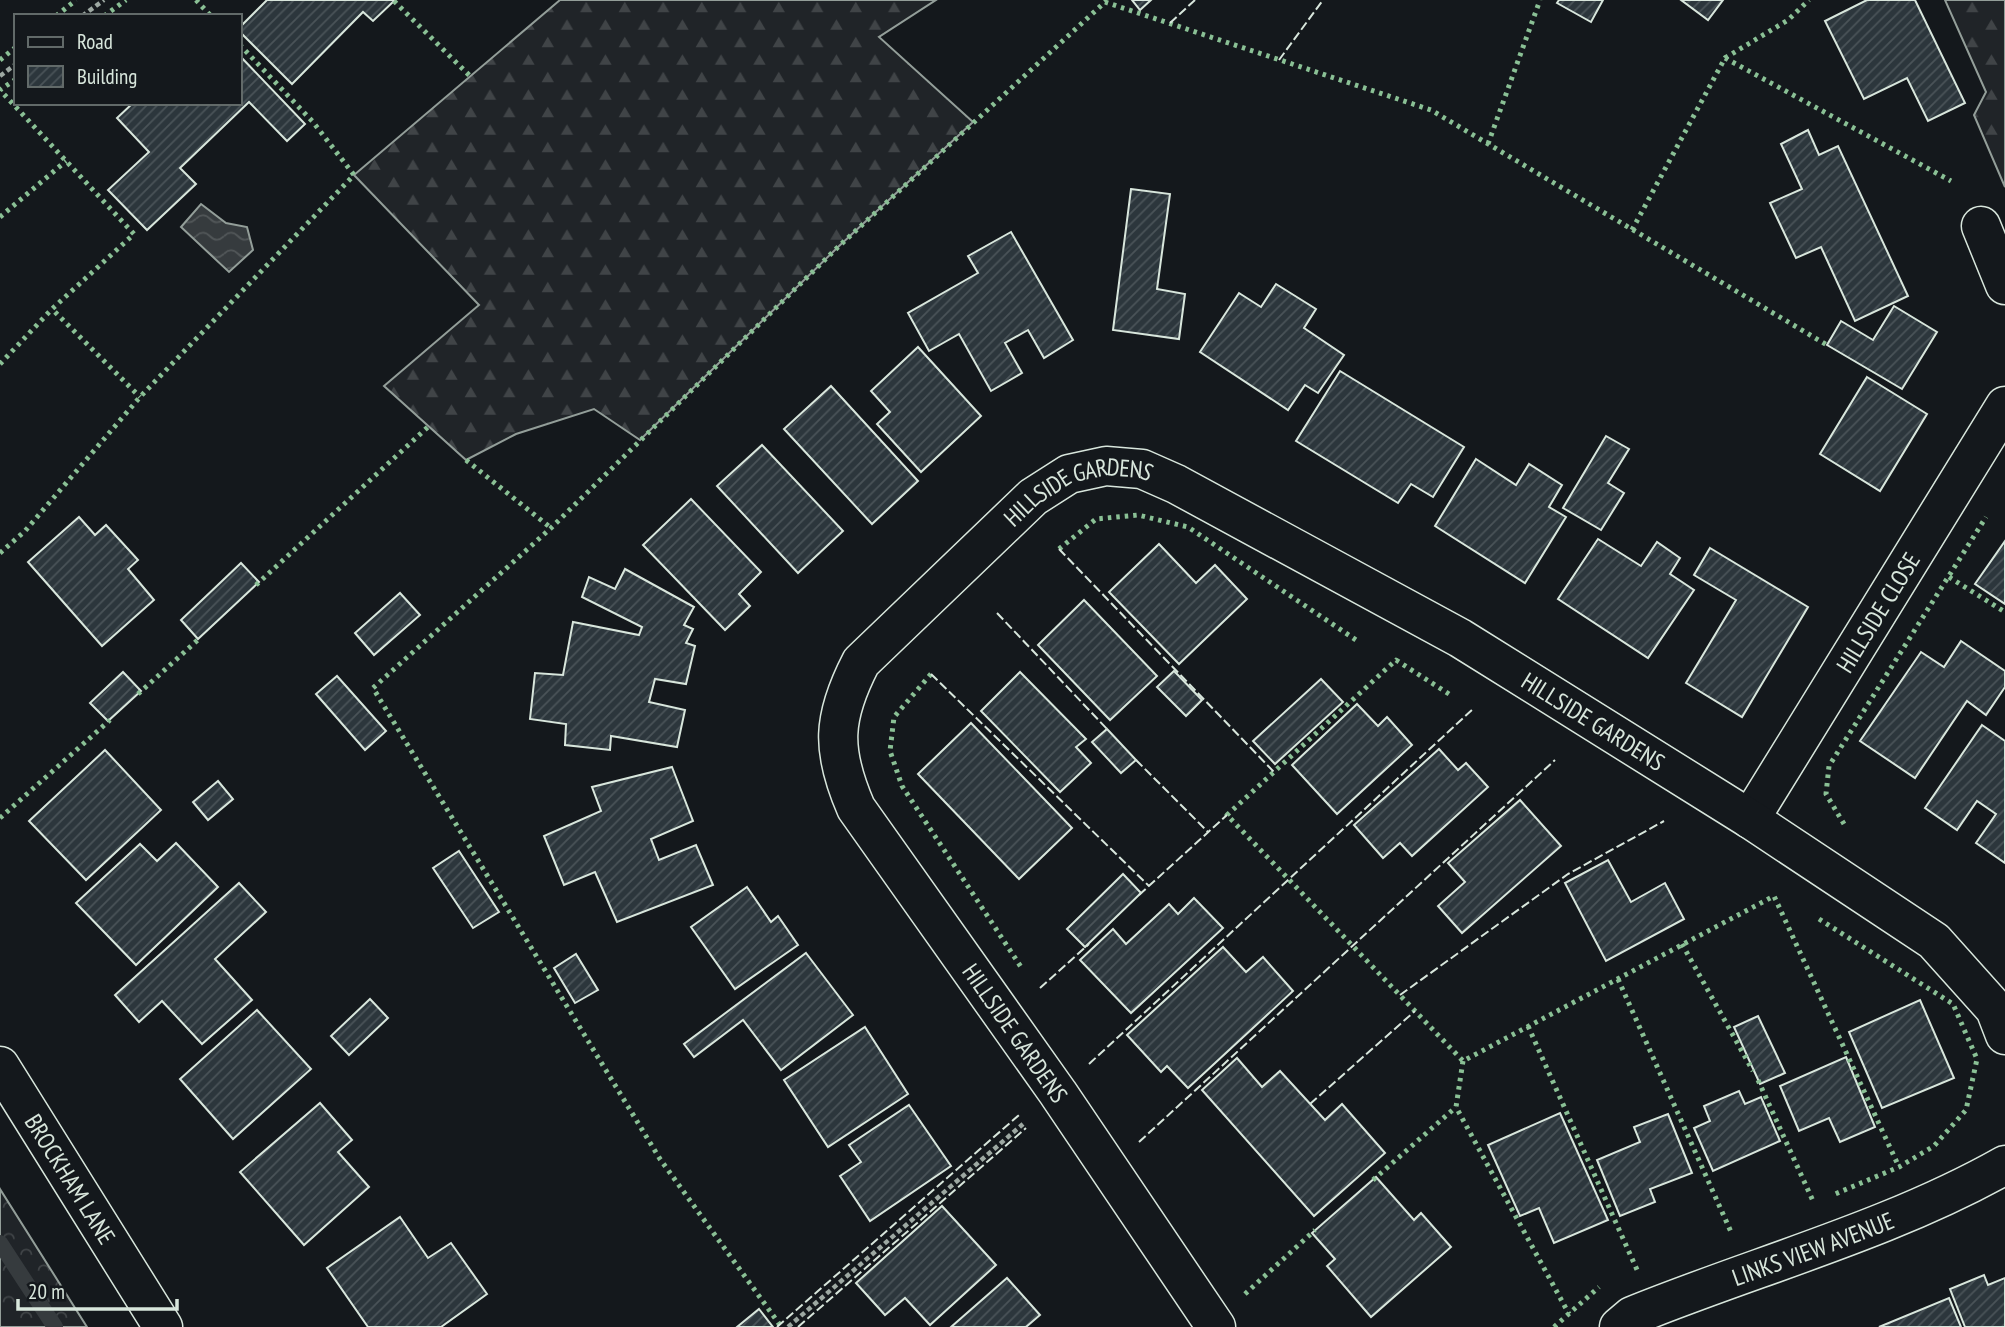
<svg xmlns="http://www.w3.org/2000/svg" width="2005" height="1327" viewBox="0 0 2005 1327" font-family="'PT Sans Narrow',sans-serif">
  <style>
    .forest { fill: url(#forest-firs); stroke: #939e99; stroke-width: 2 }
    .park { fill: url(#park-crowns); stroke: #939e99; stroke-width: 2 }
    .water { fill: url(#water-waves); stroke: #939e99; stroke-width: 2 }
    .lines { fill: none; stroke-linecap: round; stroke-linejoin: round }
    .stream { stroke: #363b3e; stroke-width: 16 }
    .building { fill: url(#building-hatch); stroke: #d8e6dc; stroke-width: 2 }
    .minor-casing { stroke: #d8e6dc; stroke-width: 41 }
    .path { stroke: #9da8a2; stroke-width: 4.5; stroke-dasharray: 5 3.5; stroke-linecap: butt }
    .minor { stroke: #14181c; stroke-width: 38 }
    .hedge { stroke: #8ac095; stroke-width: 5; stroke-dasharray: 3.5 5; stroke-linecap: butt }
    .fence { stroke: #d8e6dc; stroke-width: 2; stroke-dasharray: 9 3.5; stroke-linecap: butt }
    .labels { text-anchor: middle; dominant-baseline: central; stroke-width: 5; stroke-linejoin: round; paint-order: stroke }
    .street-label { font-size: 24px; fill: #d8e6dc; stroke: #14181c }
  </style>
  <defs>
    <pattern id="forest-firs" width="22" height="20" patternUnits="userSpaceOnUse" patternTransform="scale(1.75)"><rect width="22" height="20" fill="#202428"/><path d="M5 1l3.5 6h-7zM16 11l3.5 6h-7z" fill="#404447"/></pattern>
    <pattern id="park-crowns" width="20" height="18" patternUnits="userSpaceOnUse" patternTransform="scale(1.75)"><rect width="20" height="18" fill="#202428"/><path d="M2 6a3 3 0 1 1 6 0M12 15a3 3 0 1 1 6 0" fill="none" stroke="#404447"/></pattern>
    <pattern id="water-waves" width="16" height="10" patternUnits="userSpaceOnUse" patternTransform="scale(1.75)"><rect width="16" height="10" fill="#363b3e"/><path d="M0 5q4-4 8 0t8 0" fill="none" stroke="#525759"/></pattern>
    <pattern id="building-hatch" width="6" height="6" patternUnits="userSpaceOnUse" patternTransform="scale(1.75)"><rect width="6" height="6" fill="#2c363c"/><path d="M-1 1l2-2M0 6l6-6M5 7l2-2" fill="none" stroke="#4a5358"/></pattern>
  </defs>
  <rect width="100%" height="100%" fill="#14181c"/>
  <!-- forest -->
  <g class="forest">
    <path d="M560,0H936L879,37L973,122L838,247L640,440L594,409L516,434L466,460L384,386L479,305L354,175Z"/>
    <path d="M1945,0H2005V187L1974,115L1986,92Z"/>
  </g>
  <!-- park -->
  <path class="park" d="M0,1189L87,1327H0Z"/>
  <!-- water -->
  <path class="water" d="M201,204L226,223L247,227L253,250L229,272L181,227Z"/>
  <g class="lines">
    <!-- stream -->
    <path class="stream" d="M0,1243L55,1327"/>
  </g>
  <!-- building -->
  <g class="building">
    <path d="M267,0H393L394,1L373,21L363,12L292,84L240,32V27Z"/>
    <path d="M1132,0H1151L1140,10Z"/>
    <path d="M1559,0H1603L1591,22L1557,3Z"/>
    <path d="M1681,0H1723L1708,20Z"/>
    <path d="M1867,0H1915L1965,103L1928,121L1907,78L1864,99L1825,21Z"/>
    <path d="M240,56L305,124L287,141L249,102L180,168L196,184L147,230L108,190L149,152L117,118L133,103H240Z"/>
    <path d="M1808,130L1819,155L1838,146L1908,296L1855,321L1821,247L1796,258L1770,203L1802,189L1781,144Z"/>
    <path d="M1131,189L1170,194L1157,289L1185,294L1179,339L1113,330Z"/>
    <path d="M1011,232L1073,340L1044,358L1028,330L1005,343L1022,373L991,391L959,334L929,351L908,313L978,273L968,256Z"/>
    <path d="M1276,284L1316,309L1304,328L1344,355L1318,393L1305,385L1288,410L1200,352L1239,293L1261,307Z"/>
    <path d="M1894,306L1937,332L1902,389L1827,345L1841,321L1873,340Z"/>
    <path d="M918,347L981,416L921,472L877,424L890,412L871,391Z"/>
    <path d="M1340,371L1464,447L1433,497L1411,484L1398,503L1296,441Z"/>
    <path d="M1867,377L1927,414L1880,491L1820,454Z"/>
    <path d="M831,386L918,481L872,524L784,429Z"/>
    <path d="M1606,436L1629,449L1608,483L1624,493L1601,530L1563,508Z"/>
    <path d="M762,445L843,531L798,573L717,486Z"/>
    <path d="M1476,459L1516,485L1529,464L1562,485L1549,507L1566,517L1525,583L1435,526Z"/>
    <path d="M691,499L761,572L739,594L750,606L725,630L643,545Z"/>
    <path d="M79,517L95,535L106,525L138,560L128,569L154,600L102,646L28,562Z"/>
    <path d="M1598,539L1641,566L1657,542L1680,558L1670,574L1694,590L1648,658L1558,599Z"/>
    <path d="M2005,541V604L1975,584Z"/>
    <path d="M1159,544L1196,583L1215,565L1247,599L1179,664L1109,592Z"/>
    <path d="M1710,548L1808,607L1742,717L1686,683L1736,600L1694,575Z"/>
    <path d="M241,563L259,582L198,639L181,620Z"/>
    <path d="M625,569L694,607L684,625L693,629L686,643L695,646L686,684L655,679L649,702L685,710L677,747L611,736L610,750L565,745L566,724L530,719L535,673L563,675L573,622L639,635L642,627L582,597L589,577L615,589Z"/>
    <path d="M400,593L420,615L374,655L355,633Z"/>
    <path d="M1084,600L1157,676L1110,720L1038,645Z"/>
    <path d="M1961,641L2005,671V687L1986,715L1967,701L1915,778L1860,741L1921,652L1944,667Z"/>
    <path d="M1174,671L1202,700L1186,716L1157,687Z"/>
    <path d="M123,672L141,691L108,721L90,703Z"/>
    <path d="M1020,672L1086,739L1076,747L1091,763L1060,792L981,711Z"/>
    <path d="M337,676L386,731L365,750L316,694Z"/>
    <path d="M1321,679L1343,702L1275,764L1253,741Z"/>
    <path d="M1357,704L1378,726L1387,717L1412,745L1337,814L1292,765Z"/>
    <path d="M971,723L1072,828L1019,879L918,774Z"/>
    <path d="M1982,725L2005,741V863L1976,843L1996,814L1977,801L1957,830L1925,808Z"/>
    <path d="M1107,729L1136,760L1121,773L1092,742Z"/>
    <path d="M1439,749L1458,770L1466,763L1488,787L1412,856L1400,843L1383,858L1354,825Z"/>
    <path d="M105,750L161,810L86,880L29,821Z"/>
    <path d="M672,767L693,821L651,839L659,860L696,845L713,885L617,922L595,872L564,885L544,836L601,811L592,787Z"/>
    <path d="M218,781L233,799L208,820L193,802Z"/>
    <path d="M1520,800L1561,846L1462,933L1438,906L1465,882L1448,863Z"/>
    <path d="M176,843L218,887L136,965L76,903L140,844L157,861Z"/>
    <path d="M459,851L499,912L473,928L433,868Z"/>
    <path d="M1608,860L1631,902L1665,883L1684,919L1606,961L1565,883Z"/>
    <path d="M1123,874L1141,893L1085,947L1067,929Z"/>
    <path d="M239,883L266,912L215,959L252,1000L202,1044L162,1001L139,1022L115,995Z"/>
    <path d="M747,887L771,922L778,916L798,945L735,989L691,927Z"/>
    <path d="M1194,898L1223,928L1131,1013L1080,960L1113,929L1126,944L1169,904L1178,914Z"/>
    <path d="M1223,947L1246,972L1263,957L1293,991L1188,1088L1167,1066L1161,1072L1127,1035Z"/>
    <path d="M806,953L853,1015L781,1070L743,1020L694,1057L684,1044Z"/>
    <path d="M576,954L598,990L575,1003L554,968Z"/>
    <path d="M370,999L388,1018L349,1055L331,1036Z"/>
    <path d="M1920,1000L1954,1078L1882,1108L1849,1032Z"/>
    <path d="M257,1010L311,1069L233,1139L180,1079Z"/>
    <path d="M1758,1016L1785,1073L1760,1084L1734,1027Z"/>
    <path d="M865,1027L908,1094L828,1147L784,1080Z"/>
    <path d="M1846,1057L1875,1127L1840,1142L1829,1118L1799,1131L1780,1086Z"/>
    <path d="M1237,1058L1262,1087L1280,1071L1325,1120L1342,1104L1385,1153L1314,1216L1202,1090Z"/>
    <path d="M1739,1091L1745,1104L1761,1097L1780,1141L1713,1171L1694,1128L1710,1121L1704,1106Z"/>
    <path d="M320,1103L352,1140L338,1152L369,1187L304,1245L240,1172Z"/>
    <path d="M909,1105L951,1166L870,1221L840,1176L861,1162L849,1145Z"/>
    <path d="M1560,1113L1608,1220L1554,1243L1539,1208L1520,1216L1488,1145Z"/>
    <path d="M1668,1114L1692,1173L1650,1189L1655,1202L1620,1216L1597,1160L1640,1142L1634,1127Z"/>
    <path d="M1376,1177L1414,1220L1421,1213L1451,1247L1371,1317L1327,1266L1335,1259L1312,1233Z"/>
    <path d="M942,1206L996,1265L930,1325L905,1298L885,1315L856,1283Z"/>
    <path d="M400,1217L428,1258L451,1243L487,1294L441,1327H368L327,1268Z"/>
    <path d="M1984,1275L1988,1285L2005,1278V1327H1965L1950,1289Z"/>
    <path d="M1007,1278L1040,1315L1026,1327H951Z"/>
    <path d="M1949,1298L1961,1327H1879Z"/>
    <path d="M759,1309L773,1327H737Z"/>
  </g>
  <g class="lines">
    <!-- minor casing -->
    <g class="minor-casing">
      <g id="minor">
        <path d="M1981,226L2005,285"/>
        <path id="s1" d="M1750,819L2005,406"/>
        <path id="s2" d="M0,1066L163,1327"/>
        <path id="s3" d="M1216,1327L1058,1093L856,808C831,750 832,718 861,662L1033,497L1069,474L1106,466L1142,469L1176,484L1460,638L1750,819L1934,941L1995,1009L2005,1035"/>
        <path id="s4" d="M1619,1327L1632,1316C1755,1266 1890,1230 2005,1165"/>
      </g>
    </g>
    <!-- path -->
    <g class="path">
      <path d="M82,16L104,0"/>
      <path d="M0,76L16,64"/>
      <path d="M788,1327L1023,1124"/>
    </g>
    <!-- minor -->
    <use href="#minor" class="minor"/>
    <!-- hedge -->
    <g class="hedge">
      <path d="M196,0L211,16"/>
      <path d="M394,1L470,76"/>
      <path d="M56,16L76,0"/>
      <path d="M104,16L126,0"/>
      <path d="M1725,58L1788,20L1809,0"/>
      <path d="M0,60L16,47"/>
      <path d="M16,79L0,90L134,234L52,309L140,397"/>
      <path d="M1488,144L1540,0"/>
      <path d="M0,217L66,161"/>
      <path d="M1632,230L1725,58L1951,181"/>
      <path d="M0,364L52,309"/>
      <path d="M466,460L551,528"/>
      <path d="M1059,549L1096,519L1138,515L1188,527L1359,642"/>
      <path d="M0,553L25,531L140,397L354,175L313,122L240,45"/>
      <path d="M1949,577L2005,612"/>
      <path d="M256,585L429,426"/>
      <path d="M931,674L894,717L890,751L902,786L1021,967"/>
      <path d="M138,694L201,637"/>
      <path d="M1449,694L1396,660L1227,815L1463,1061L1774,896L1899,1167"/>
      <path d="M0,818L110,720"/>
      <path d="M1844,824L1826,794L1829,766L1986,517"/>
      <path d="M1819,919L1953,1004L1977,1059L1966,1110L1934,1146L1899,1167L1835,1194"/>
      <path d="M1682,944L1753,1071"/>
      <path d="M1618,979L1731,1232"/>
      <path d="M1528,1026L1638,1272"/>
      <path d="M1463,1061L1456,1107L1569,1314"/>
      <path d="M1758,1080L1813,1201"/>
      <path d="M1373,1180L1456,1107"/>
      <path d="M1245,1294L1315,1230"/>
      <path d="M780,1325L660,1159L373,688L551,528L838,247L1105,2L1431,110L1827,345"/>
      <path d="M1554,1327L1599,1287"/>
    </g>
    <!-- fence -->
    <g class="fence">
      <path d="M1170,23L1195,0"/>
      <path d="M1279,60L1323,0"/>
      <path d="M1059,549L1274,772"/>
      <path d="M997,613L1107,729"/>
      <path d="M931,674L1149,886"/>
      <path d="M1136,760L1208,832"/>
      <path d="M1139,895L1227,815"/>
      <path d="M1040,988L1089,944"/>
      <path d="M1400,995L1568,874L1664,821"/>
      <path d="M1089,1064L1474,708"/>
      <path d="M1310,1104L1415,1011"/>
      <path d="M1139,1142L1555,760"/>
      <path d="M777,1327L1019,1115"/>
      <path d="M798,1327L1026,1128"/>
    </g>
  </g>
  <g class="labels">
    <!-- street labels -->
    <g class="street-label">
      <text stroke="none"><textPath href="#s3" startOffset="1069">HILLSIDE GARDENS</textPath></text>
      <text stroke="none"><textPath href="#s1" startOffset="243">HILLSIDE CLOSE</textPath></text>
      <text stroke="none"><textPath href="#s3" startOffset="1657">HILLSIDE GARDENS</textPath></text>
      <text transform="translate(1015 1033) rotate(55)">HILLSIDE GARDENS</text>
      <text stroke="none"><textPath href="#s2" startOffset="133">BROCKHAM LANE</textPath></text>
      <text stroke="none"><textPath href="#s4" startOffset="210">LINKS VIEW AVENUE</textPath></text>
    </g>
  </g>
  <!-- legend -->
  <rect x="14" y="14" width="228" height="91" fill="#14181c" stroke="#626a69" stroke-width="2"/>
  <rect x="28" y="37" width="35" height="10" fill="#14181c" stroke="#626a69" stroke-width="2"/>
  <text x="77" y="49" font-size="21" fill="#d8e6dc">Road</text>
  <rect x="28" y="66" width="35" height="21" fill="url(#building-hatch)" stroke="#626a69" stroke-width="2"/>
  <text x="77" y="84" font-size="21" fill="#d8e6dc">Building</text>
  <!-- scale -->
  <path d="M18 1299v10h159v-10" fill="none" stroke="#d8e6dc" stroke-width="3.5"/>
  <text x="28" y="1299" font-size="21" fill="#d8e6dc" stroke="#14181c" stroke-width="5" paint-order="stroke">20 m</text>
</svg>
